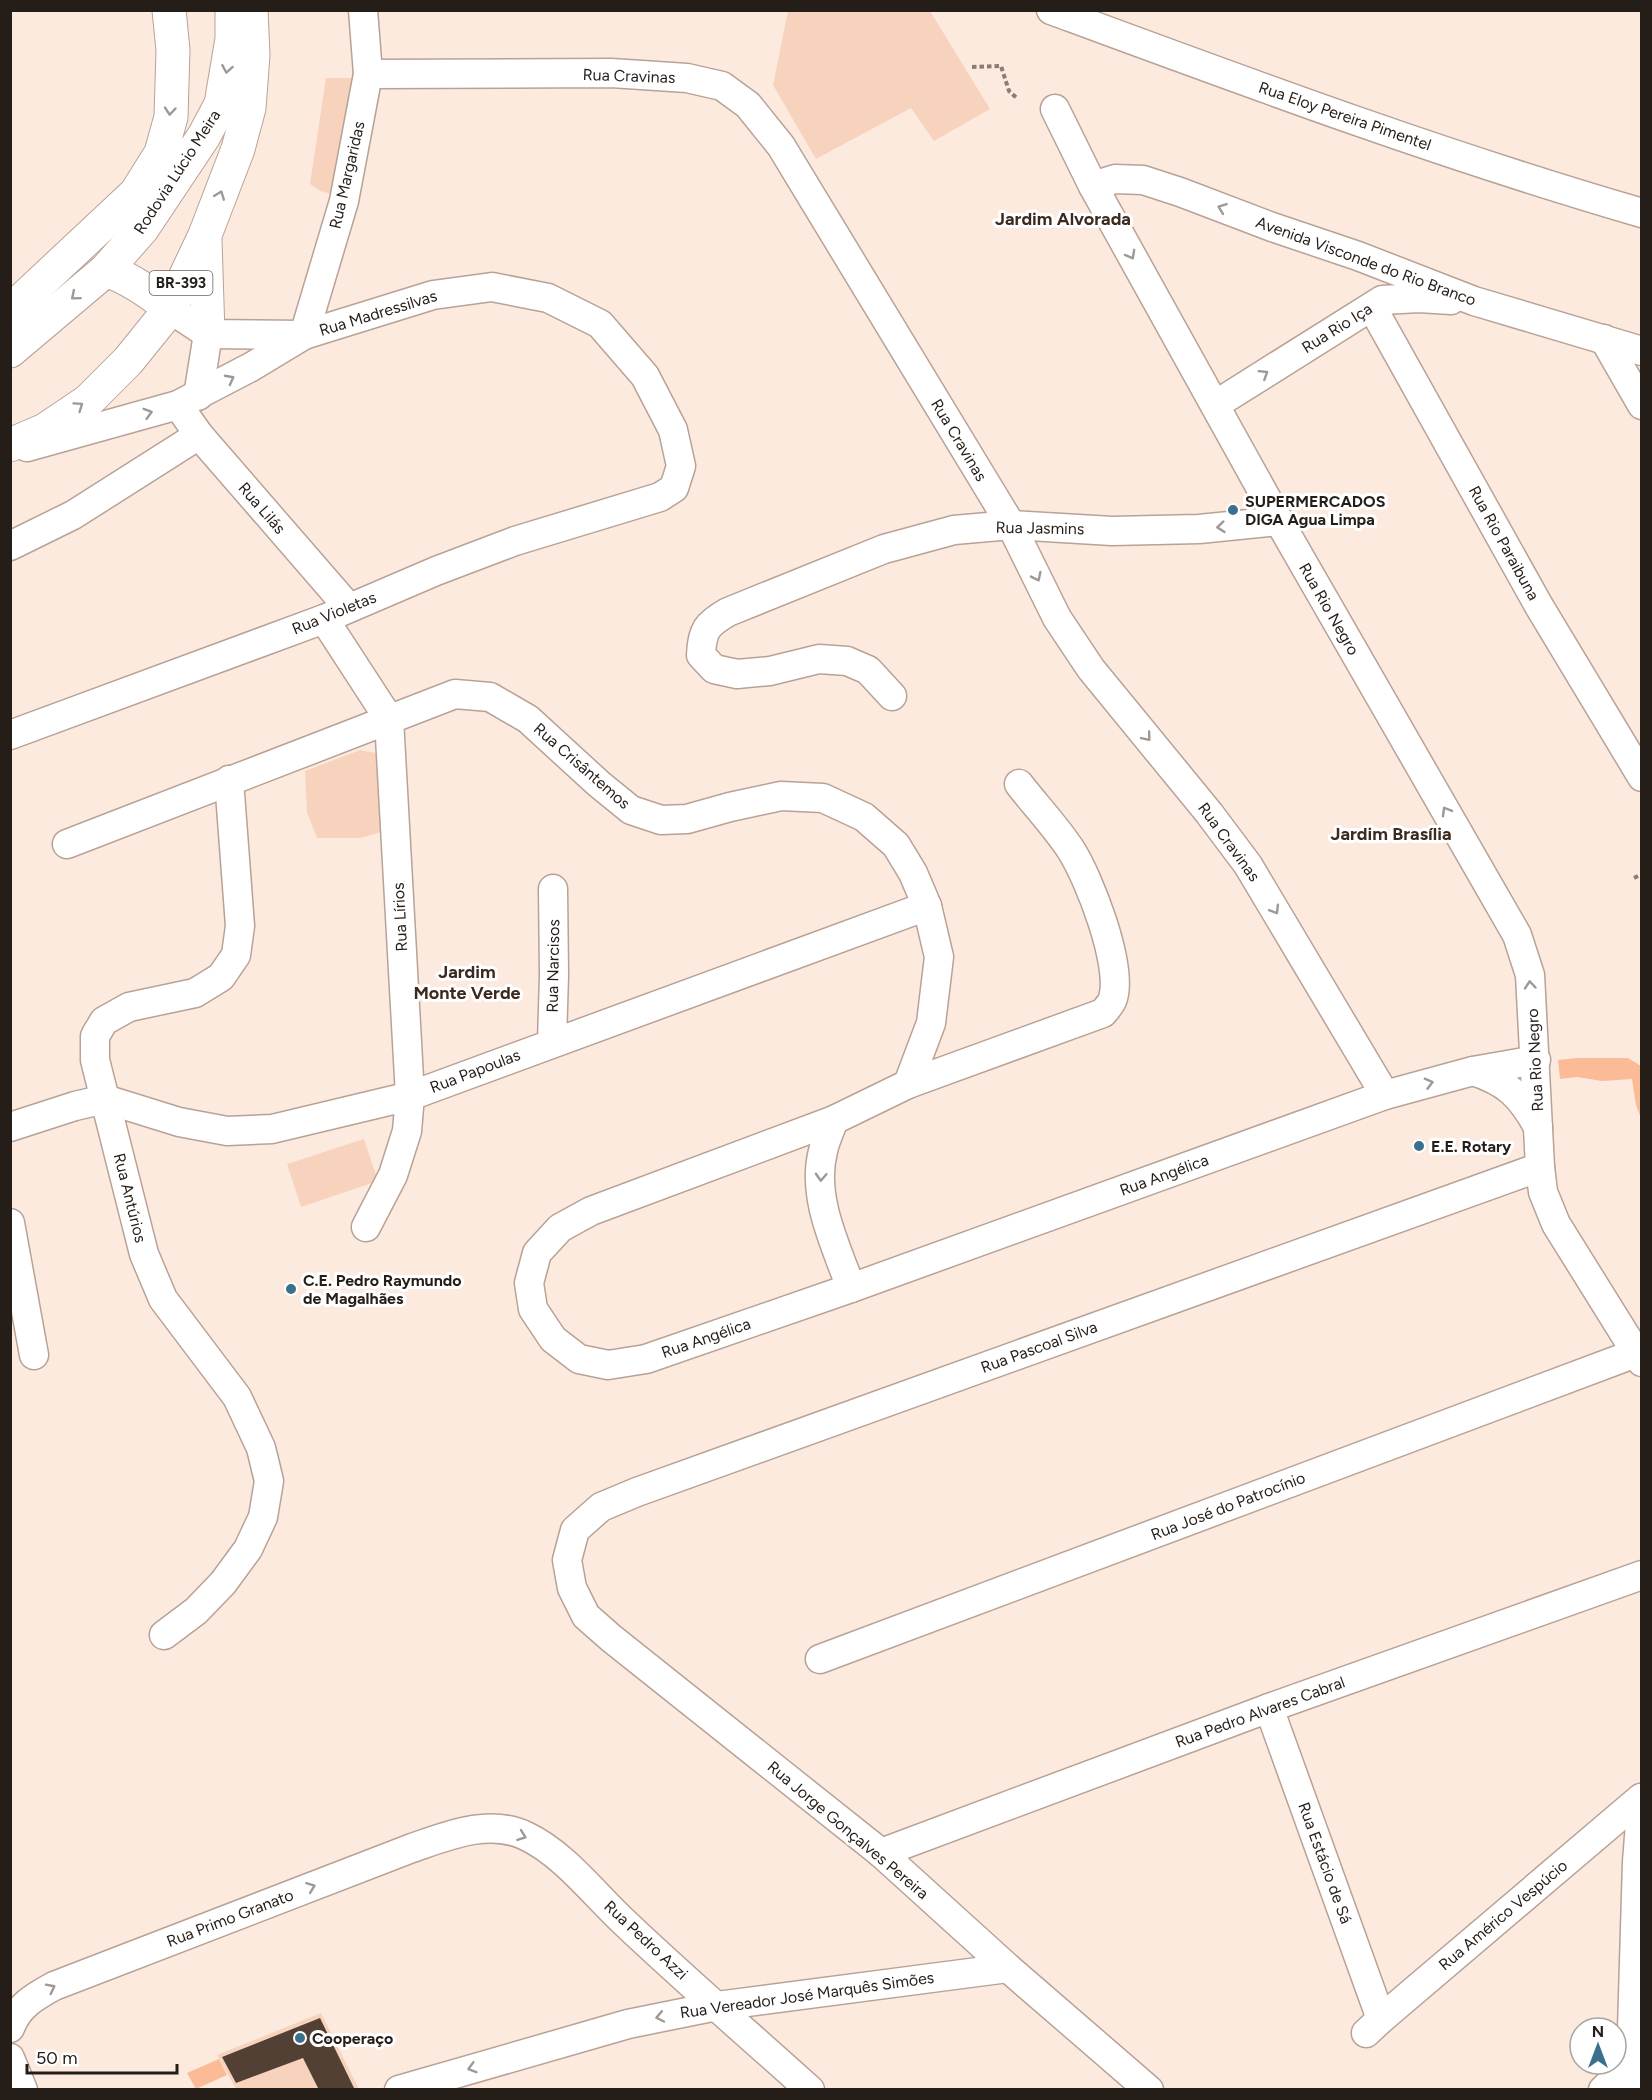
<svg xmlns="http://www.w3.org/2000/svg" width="1652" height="2100" viewBox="0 0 1652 2100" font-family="Figtree,sans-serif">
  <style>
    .green { fill: #f7d3be }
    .water { fill: #fabb96 }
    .building { fill: #524035 }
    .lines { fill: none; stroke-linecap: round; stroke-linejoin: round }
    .minor-casing { stroke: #b8a295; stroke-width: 31 }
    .major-casing { stroke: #b8a295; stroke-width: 35 }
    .path { stroke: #897c74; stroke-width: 4; stroke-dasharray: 4.5 3; stroke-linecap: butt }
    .minor { stroke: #fff; stroke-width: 28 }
    .major { stroke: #fff; stroke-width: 33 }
    .oneway { stroke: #9d9997 }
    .poi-dot { fill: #39708b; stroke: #fff; stroke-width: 2 }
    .labels { text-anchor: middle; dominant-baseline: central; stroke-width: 6; stroke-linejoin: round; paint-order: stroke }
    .shield { fill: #fff; stroke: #66615d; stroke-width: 1.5 }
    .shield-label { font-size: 15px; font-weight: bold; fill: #251d18 }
    .street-label { font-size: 16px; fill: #251d18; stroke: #fff }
    .poi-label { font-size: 16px; font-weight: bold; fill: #251d18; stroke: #fff; text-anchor: start }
    .neighbourhood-label { font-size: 18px; font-weight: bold; fill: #3c2a20; stroke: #fff }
  </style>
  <rect width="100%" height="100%" fill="#fdeadf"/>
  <!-- green -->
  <g class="green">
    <path d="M788,11H930L990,109L934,141L911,108L816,159L773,85Z"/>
    <path d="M326,78H361L339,196L320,191L310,184Z"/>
    <path d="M360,750L381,754L384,831L361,838H317L307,812L305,771Z"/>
    <path d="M364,1139L378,1181L301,1207L287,1164Z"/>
    <path d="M321,2013L359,2089H236L217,2055Z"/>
  </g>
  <!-- water -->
  <g class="water">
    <path d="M1577,1058H1628L1641,1066V1118L1636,1105L1632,1079L1602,1081L1577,1077L1560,1079L1558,1060Z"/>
    <path d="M219,2059L227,2075L196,2089L187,2073Z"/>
  </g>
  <!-- building -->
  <path class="building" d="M320,2018L355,2090H319L303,2058L236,2083L222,2057Z"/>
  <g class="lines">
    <!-- minor casing -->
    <g class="minor-casing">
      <g id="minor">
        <path d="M1051,10C1246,82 1442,155 1642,213"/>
        <path d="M368,74L611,73L687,78L722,86L748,105L781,146L1011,525L1057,618L1091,669L1209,813L1248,865L1385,1095"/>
        <path d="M1055,109L1093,186L1279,521L1517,935L1530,975L1540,1167L1543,1192L1556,1224L1642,1362"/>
        <path d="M1093,186L1115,179L1143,180L1180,192L1272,227L1358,256L1474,301L1642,351"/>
        <path d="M1372,307L1539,606L1642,777"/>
        <path d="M170,309L208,334L304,335"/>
        <path d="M304,335L344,201L368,74L363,10"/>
        <path d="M1604,339L1642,405"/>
        <path d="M198,396L208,334"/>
        <path d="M178,405L199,435L349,608"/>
        <path d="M1215,405L1382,300L1419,298L1451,300"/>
        <path d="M10,546L73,515L199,435"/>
        <path d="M324,619L389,719L410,1096L407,1131L393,1175L366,1227"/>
        <path d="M892,696L868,670L847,661L819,659L770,671L737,674L714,669L701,655C702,630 707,624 728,612L884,549L954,530L1011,525L1112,531L1199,529L1279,521"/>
        <path d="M10,735L324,619L436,571L515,541L660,497L674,488L681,466L673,430L645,376L600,324L548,298L492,287L433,295L304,335L251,367L178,405L27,447"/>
        <path d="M1019,784C1036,806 1056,827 1071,850C1089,878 1123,965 1113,998C1112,1003 1107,1008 1103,1013L908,1084L834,1120L591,1211L560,1228L537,1253L529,1283L533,1309L553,1339L579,1359L608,1365L646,1359L851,1288L1385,1095L1473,1071L1536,1060"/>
        <path d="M67,844L455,694L490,697L528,719L599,784L631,810L661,820L687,819L730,807L781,796L823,798L864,817L896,845L913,873L927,906L939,957L931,1023L908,1084"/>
        <path d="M552,1042L554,975L553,889"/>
        <path d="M1473,1071C1507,1082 1521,1096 1538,1127"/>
        <path d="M834,1120C830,1130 825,1141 823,1151C811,1197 836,1246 851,1288"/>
        <path d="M10,1127L75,1106L105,1099L179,1122L227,1131L272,1129L410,1096L927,906"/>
        <path d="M10,1223L34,1355"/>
        <path d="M164,1635L196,1611L223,1583L248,1549L263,1517L269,1481L261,1448L237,1397L163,1299L144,1254L95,1060V1036L104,1021L129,1007L195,993L221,977L236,955L240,926L229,780"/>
        <path d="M820,1659L1636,1353"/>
        <path d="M1269,1708L1381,2019"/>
        <path d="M881,1853L1269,1708L1642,1575"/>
        <path d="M10,2028C18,2006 34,1997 54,1986L412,1848C447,1836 489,1818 526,1836C564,1854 594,1894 624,1922C685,1980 748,2034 810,2090"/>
        <path d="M1366,2033L1381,2019L1641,1798"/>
        <path d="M10,2058L23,2090"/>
        <path d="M399,2090L628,2024L717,2006L1008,1968"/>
        <path d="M1149,2090L1008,1968L881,1853L611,1638L586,1616L572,1588L567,1560L575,1530L601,1507L637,1492L1540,1167"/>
        <path d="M1603,2090L1631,2063"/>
        <path d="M1634,2090L1631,2063L1637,1862L1642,1798"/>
      </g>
    </g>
    <!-- major casing -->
    <g class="major-casing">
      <g id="major">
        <path d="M205,240L208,334"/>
        <path d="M106,270C131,279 150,292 170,309"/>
        <path d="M10,311L136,193L161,153L171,117L173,50L169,10"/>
        <path d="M10,351L106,270L142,229L204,136L221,104L232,39V10"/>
        <path d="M10,445L45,430L88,401L128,361L170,309L205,235L238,149L249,108L253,55L251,10"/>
      </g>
    </g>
    <!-- path -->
    <g class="path">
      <path d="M972,67L1001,66L1009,91L1018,99"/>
      <path d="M1634,878L1642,874"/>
    </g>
    <!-- minor -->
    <use href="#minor" class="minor"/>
    <!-- major -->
    <use href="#major" class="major"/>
  </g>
  <!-- one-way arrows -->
  <defs><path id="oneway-chevron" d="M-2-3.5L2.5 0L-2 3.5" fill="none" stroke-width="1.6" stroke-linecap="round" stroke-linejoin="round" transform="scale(1.5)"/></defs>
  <g class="oneway">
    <use href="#oneway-chevron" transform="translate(227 69) rotate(100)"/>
    <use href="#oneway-chevron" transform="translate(170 111) rotate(95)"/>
    <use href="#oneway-chevron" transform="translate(220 195) rotate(-69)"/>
    <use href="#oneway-chevron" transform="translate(1222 208) rotate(-159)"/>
    <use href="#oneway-chevron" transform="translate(1131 255) rotate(61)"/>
    <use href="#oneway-chevron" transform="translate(75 296) rotate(140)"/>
    <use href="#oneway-chevron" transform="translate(1264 374) rotate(-32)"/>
    <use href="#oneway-chevron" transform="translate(230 379) rotate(-28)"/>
    <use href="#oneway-chevron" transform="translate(79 406) rotate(-35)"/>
    <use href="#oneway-chevron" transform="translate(148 413) rotate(-16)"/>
    <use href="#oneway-chevron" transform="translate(1221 527) rotate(174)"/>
    <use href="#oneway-chevron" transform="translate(1037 577) rotate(64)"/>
    <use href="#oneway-chevron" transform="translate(1147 737) rotate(50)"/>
    <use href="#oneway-chevron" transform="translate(1446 811) rotate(-120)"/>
    <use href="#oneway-chevron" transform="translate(1275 910) rotate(59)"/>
    <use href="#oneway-chevron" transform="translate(1530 985) rotate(-95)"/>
    <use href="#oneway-chevron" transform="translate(1429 1083) rotate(-15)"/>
    <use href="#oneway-chevron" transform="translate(821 1177) rotate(93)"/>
    <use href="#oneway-chevron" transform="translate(522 1836) rotate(20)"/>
    <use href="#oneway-chevron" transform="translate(311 1887) rotate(-21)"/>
    <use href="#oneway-chevron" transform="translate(51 1988) rotate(-27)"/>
    <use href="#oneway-chevron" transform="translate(660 2017) rotate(168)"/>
    <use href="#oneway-chevron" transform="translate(472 2068) rotate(164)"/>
  </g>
  <!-- markers -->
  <g class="poi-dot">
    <circle cx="1233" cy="510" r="6"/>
    <circle cx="1419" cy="1146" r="6"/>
    <circle cx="291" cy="1289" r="6"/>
    <circle cx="300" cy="2038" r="6"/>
  </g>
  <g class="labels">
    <!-- shield labels -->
    <rect class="shield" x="149.5" y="271" width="63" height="24" rx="4.5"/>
    <g class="shield-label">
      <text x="181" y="283">BR-393</text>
    </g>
    <!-- street labels -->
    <g class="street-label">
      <text transform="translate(629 76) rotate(2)">Rua Cravinas</text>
      <text transform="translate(1345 116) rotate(19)">Rua Eloy Pereira Pimentel</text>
      <text transform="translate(177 172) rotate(-57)">Rodovia Lúcio Meira</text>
      <text transform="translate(347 175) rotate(-77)">Rua Margaridas</text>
      <text transform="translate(1366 261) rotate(20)">Avenida Visconde do Rio Branco</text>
      <text transform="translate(378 313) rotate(-17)">Rua Madressilvas</text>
      <text transform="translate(1337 328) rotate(-32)">Rua Rio Iça</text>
      <text transform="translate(959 440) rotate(59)">Rua Cravinas</text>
      <text transform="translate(262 508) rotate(49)">Rua Lilás</text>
      <text transform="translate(1040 528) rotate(1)">Rua Jasmins</text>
      <text transform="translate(1504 543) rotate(61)">Rua Rio Paraibuna</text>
      <text transform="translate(1329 609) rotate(60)">Rua Rio Negro</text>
      <text transform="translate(334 613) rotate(-22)">Rua Violetas</text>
      <text transform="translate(582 766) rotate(41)">Rua Crisântemos</text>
      <text transform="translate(1229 842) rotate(54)">Rua Cravinas</text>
      <text transform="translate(400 917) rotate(-93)">Rua Lírios</text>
      <text transform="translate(553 966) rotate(-89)">Rua Narcisos</text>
      <text transform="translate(1535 1060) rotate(-93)">Rua Rio Negro</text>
      <text transform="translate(475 1071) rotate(-21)">Rua Papoulas</text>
      <text transform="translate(1164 1175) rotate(-20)">Rua Angélica</text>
      <text transform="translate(130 1198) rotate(76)">Rua Antúrios</text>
      <text transform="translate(706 1338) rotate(-19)">Rua Angélica</text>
      <text transform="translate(1039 1347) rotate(-20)">Rua Pascoal Silva</text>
      <text transform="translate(1228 1506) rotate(-21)">Rua José do Patrocínio</text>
      <text transform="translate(1260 1712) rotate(-20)">Rua Pedro Alvares Cabral</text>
      <text transform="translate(848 1830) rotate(40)">Rua Jorge Gonçalves Pereira</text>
      <text transform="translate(1325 1863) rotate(70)">Rua Estácio de Sá</text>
      <text transform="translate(1503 1915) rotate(-40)">Rua Américo Vespúcio</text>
      <text transform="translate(230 1918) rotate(-21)">Rua Primo Granato</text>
      <text transform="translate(646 1940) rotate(43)">Rua Pedro Azzi</text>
      <text transform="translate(807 1995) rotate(-8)">Rua Vereador José Marquês Simões</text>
    </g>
    <!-- poi labels -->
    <g class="poi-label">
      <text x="1245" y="501">SUPERMERCADOS<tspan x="1245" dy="18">DIGA Agua Limpa</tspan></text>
      <text x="1431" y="1146">E.E. Rotary</text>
      <text x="303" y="1280">C.E. Pedro Raymundo<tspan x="303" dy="18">de Magalhães</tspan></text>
      <text x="312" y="2038">Cooperaço</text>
    </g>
    <!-- neighbourhood labels -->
    <g class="neighbourhood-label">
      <text x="1063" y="219">Jardim Alvorada</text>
      <text x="1391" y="834">Jardim Brasília</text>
      <text x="467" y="972">Jardim<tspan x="467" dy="21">Monte Verde</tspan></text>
    </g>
  </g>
  <!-- border -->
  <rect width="1652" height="2100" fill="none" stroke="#251d18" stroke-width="24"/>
  <!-- north arrow -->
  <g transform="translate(1598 2046)"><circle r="28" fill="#ffffff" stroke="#a8a5a3" stroke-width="1.5"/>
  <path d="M0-4.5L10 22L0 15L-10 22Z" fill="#39708b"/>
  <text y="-9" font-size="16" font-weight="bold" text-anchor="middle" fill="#251d18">N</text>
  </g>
  <!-- scale -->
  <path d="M27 2064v9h150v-9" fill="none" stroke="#251d18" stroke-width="3"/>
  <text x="36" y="2064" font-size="18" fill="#251d18" stroke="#ffffff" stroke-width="4.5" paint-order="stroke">50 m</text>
</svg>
